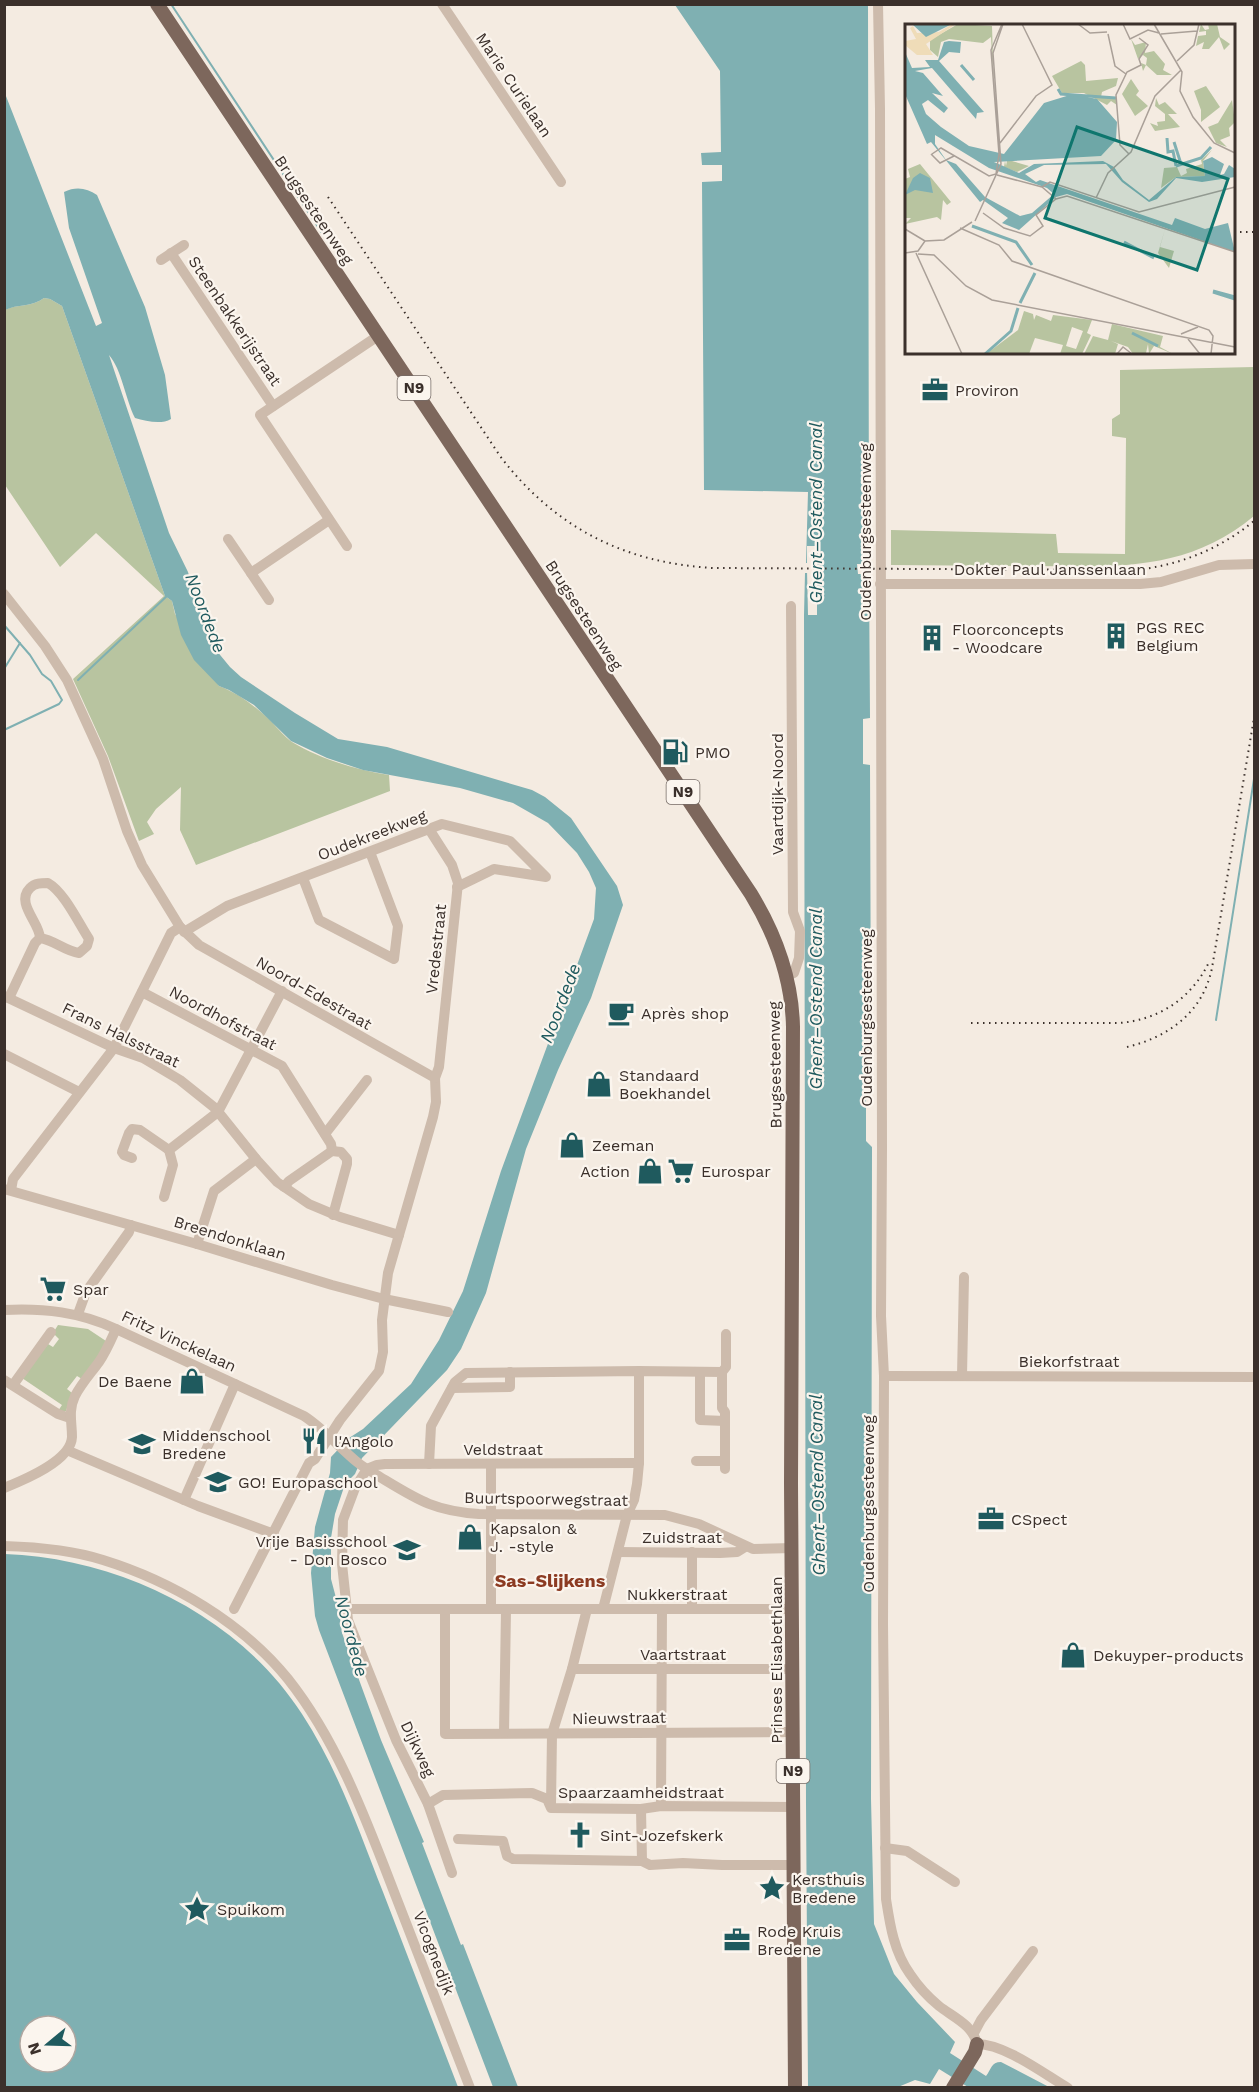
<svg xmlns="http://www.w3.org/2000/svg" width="1259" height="2092" viewBox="0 0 1259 2092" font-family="'Work Sans',sans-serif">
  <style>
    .green { fill: #b8c4a0 }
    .water { fill: #7fb0b2; fill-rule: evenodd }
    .pier { fill: #f4ebe1 }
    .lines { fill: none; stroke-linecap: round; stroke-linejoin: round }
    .stream { stroke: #7fb0b2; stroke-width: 2 }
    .minor { stroke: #cdbbac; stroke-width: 10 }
    .major { stroke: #7d675c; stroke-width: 14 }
    .rail { stroke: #3b302b; stroke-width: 2; stroke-dasharray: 1.5 4.5; stroke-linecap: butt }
    .labels { text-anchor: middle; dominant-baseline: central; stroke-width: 4.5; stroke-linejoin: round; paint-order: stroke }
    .shield { fill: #fbf5ee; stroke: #756b66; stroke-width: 1.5 }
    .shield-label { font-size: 15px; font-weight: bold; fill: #3b302b }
    .street-label { font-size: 16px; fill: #3b302b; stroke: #fbf5ee }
    .poi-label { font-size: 16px; fill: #3b302b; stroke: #fbf5ee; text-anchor: start }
    .water-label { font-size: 18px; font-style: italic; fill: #1f5a5e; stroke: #fbf5ee }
    .neighbourhood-label { font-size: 18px; font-weight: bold; fill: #8c3b22; stroke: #fbf5ee }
    .inset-river { fill: none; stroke: #7fb0b2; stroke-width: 3 }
    .inset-road { fill: none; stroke: #aaa098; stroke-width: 1.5 }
    .view { fill: #0f766e; fill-opacity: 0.15; stroke: #0f766e; stroke-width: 3 }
    .inset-edge { fill: none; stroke: #3b302b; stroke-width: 3 }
  </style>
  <rect width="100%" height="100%" fill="#f4ebe1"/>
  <!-- green -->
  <g class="green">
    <path d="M44,298L50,299L62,306L165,596L172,601L175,614L219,686C240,694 256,707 272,722C278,729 285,737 292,742C320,759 357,770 389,775L390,791L196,865L180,830L181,787L156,809L147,822L154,834L139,841L108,756L73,679L164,596L96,533L60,567L5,485L4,310C17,304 33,307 44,298Z"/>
    <path d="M1254,367V516C1187,572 1114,567 1033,566C985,566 938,565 891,565V530L1056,534L1058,553L1125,554L1126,438L1112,436V419L1120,414V370Z"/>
    <path d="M58,1325L88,1329L106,1341L97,1358L82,1379L77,1376L67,1389L72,1393L66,1411H58L62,1405L22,1378L48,1344L53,1347L59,1339L53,1333Z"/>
  </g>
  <!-- water -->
  <g class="water">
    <path d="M675,5H868L869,564H857L858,574H869L870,718L863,719V764L870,765L871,1050L866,1055V1141L872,1147L871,1799L874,1924L894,1974L917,2002L955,2042L950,2053L986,2076C991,2070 991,2062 1001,2062L1049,2087H968L939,2069L930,2084L915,2080L898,2087H808L806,1803L804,615L805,573H817V563H806L808,492L704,490L702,182L722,181V165H702L701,153L721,152L720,71Z"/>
    <path d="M4,91L96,326L102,323L69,228L64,192C76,186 87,188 97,195L145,307L165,375L171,419C161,425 146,421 135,418C125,398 122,370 109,355L169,533L188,572L202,618L216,650L230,667L241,677L295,713L338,739L387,747L532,790L545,797L571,818L617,886L623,905L591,998L558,1070L526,1149L486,1293L461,1349L447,1370L362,1458L355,1474L345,1484L335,1514L331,1538V1579L339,1609L342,1633L381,1740L424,1842L422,1843L461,1945L463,1944L518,2087H493L319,1630L315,1616L311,1573L315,1527L330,1473L331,1457L349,1438L363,1429L411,1384L439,1340L463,1291L501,1171L594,919L596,888L589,872L577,853L548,823L513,803L460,788L363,770L327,758L291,741L254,705L229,690L219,686L194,660L181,635L172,601L165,596L62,306L50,299L44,298C33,307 17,304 5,310Z"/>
    <path d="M5,1554C119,1558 239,1616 302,1714C338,1769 359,1831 383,1892C408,1957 433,2022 458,2087H5ZM30,2026H66V2062H30Z"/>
  </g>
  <!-- pier -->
  <path class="pier" d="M807,546H817V615H808L807,570H814V566H807Z"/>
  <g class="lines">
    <!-- stream -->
    <g class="stream">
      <path d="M171,4L322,233"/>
      <path d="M4,625L30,655L42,674L51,681L62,700L59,704L4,730"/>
      <path d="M4,669L20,643"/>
      <path d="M78,680L168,595"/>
      <path d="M1216,1020L1254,779"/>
    </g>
    <!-- minor -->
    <g class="minor">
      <path d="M442,4L561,182"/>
      <path d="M878,4L880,109L882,1148L881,1316L884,1376L883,1624L886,1899C890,1925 894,1952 910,1974C918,1986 928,1997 939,2006C953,2017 973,2025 977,2044C1005,2044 1044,2074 1068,2088"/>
      <path d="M171,253L273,406"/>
      <path d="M161,260L184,245"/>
      <path d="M228,539L251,573"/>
      <path d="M347,546L260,415L378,336"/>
      <path d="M880,584H1140L1161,582L1219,565L1254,564"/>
      <path d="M4,594L45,646L67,680L103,759L127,831L142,865L180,927L199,945L435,1078L436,1102L433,1117L388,1273L382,1320L383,1352L379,1371L340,1420L315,1459L309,1463L234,1609"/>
      <path d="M269,600L251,573L329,520"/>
      <path d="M429,829L452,865L458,883L439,1067L435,1078"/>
      <path d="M303,878L319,920L394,959L398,926L370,852"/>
      <path d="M184,932L227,906L442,824L510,841L546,877L494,869L457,887"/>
      <path d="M787,976L794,973L799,958L800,931L793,912L791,606"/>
      <path d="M142,992L282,1066L331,1144L332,1151"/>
      <path d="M4,996L114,1048L143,1058L180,1080L215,1108L256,1159L277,1182L309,1204L340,1217L399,1235"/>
      <path d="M9,998L35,943L40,938C54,940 65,951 79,953L87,946L89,939C78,922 64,892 48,883C41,883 35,883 30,888C15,903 40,923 40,938"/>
      <path d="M4,1054L79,1092"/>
      <path d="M325,1134L367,1080"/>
      <path d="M132,1158L124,1155L122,1152L129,1133L132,1129L140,1130L169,1150"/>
      <path d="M284,1187L289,1181L332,1151L341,1152L347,1159V1164L333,1215"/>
      <path d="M4,1189L197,1244L332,1285L384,1299L448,1312"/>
      <path d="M11,1190L13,1179L114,1048L171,933L180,927"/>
      <path d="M164,1197L173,1165L169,1150L218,1112L282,991"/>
      <path d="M197,1244L214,1191L256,1159"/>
      <path d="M4,1310C44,1308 80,1312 116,1329L304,1416C324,1429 339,1447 357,1462C364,1468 373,1472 380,1477C418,1500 434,1511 479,1514L665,1515L699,1524L753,1549L793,1548"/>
      <path d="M78,1314L86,1292L129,1232L131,1225"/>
      <path d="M700,1372V1420L725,1421"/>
      <path d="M722,1372L726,1367V1334"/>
      <path d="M884,1376L1254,1377"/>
      <path d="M962,1376L964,1277"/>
      <path d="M4,1380L58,1414L70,1418"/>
      <path d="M13,1385L51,1332"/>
      <path d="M452,1388L510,1387V1372"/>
      <path d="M69,1451L198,1506L274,1534"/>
      <path d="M696,1461H725"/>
      <path d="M429,1464L431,1426L455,1382L466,1373L639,1371L722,1372V1408L725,1412V1469"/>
      <path d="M367,1469L355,1488L343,1520L342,1564L348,1620L396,1740L428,1804L452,1873"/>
      <path d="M367,1469L377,1465L385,1464L639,1463"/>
      <path d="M4,1488C24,1480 71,1461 72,1437C72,1422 68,1411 75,1396C81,1384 91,1373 99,1362C106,1352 111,1340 116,1329"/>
      <path d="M184,1500L235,1384"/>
      <path d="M4,1546C37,1547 72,1550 103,1560C171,1581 242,1622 288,1679C338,1742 367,1822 396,1897C421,1961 445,2024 470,2088"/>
      <path d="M618,1552L720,1553L737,1552L745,1547"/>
      <path d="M346,1609H792"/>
      <path d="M491,1609V1464"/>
      <path d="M603,1609L627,1515L634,1500L637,1484L639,1463V1371"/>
      <path d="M692,1609V1552"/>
      <path d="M445,1610V1734L793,1732"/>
      <path d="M572,1669H793"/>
      <path d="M504,1733L506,1610"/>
      <path d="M428,1804L443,1795L532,1793L547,1799L551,1808L641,1809L661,1806L793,1807"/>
      <path d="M551,1805L552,1734L572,1669L587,1609"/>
      <path d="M661,1806L662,1609"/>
      <path d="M641,1809L642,1861"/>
      <path d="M458,1839L503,1841L507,1856L513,1859L642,1861L650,1865L683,1863L722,1865H793"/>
      <path d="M885,1848L907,1851L955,1882"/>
      <path d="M974,2033L981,2020L1033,1951"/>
    </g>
    <!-- major -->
    <g class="major">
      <path d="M157,4L751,894C776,935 792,979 793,1027L791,1483L795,2088"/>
      <path d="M953,2088L975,2052L977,2044"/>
    </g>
    <!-- rail -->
    <g class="rail">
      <path d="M328,197L500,456C554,527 624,563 713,568L1136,570C1180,565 1220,549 1254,521"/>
      <path d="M1234,232H1254"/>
      <path d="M971,1023H1119C1159,1020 1192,998 1209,962"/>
      <path d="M1127,1047C1169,1037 1203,1012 1212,968L1254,718"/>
    </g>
  </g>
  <!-- icons -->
  <defs>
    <g id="office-bare" transform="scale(2.07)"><path d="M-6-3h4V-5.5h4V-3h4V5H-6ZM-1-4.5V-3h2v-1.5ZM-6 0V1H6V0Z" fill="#1f5a5e" stroke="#fbf5ee" stroke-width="2.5" paint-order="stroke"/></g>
    <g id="building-bare" transform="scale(2.07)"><path d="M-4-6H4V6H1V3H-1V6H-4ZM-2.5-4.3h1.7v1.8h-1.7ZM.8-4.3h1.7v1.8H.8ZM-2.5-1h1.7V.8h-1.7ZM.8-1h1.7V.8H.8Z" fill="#1f5a5e" stroke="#fbf5ee" stroke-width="2.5" paint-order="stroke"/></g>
    <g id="fuel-bare" transform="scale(2.07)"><path d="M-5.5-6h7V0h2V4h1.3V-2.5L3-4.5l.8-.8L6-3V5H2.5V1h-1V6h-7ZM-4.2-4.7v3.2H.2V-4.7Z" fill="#1f5a5e" stroke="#fbf5ee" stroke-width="2.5" paint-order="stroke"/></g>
    <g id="cafe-bare" transform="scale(2.07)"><path d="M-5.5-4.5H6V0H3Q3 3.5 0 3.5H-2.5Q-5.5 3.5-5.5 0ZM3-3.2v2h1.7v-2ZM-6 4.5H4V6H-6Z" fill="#1f5a5e" stroke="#fbf5ee" stroke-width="2.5" paint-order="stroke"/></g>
    <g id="shop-bare" transform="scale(2.07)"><path d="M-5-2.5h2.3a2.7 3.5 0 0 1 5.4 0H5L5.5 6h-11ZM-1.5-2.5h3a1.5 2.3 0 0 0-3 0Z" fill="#1f5a5e" stroke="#fbf5ee" stroke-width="2.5" paint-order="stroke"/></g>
    <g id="supermarket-bare" transform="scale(2.07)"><path d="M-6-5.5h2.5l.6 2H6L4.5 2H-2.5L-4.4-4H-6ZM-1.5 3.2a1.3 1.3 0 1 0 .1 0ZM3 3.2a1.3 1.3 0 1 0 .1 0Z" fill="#1f5a5e" stroke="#fbf5ee" stroke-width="2.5" paint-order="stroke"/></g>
    <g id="restaurant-bare" transform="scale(2.07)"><path d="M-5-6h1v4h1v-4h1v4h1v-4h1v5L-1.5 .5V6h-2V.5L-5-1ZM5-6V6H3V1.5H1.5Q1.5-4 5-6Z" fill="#1f5a5e" stroke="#fbf5ee" stroke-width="2.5" paint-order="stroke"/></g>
    <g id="school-bare" transform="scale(2.07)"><path d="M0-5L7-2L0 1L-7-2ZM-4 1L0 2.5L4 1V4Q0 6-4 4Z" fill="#1f5a5e" stroke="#fbf5ee" stroke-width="2.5" paint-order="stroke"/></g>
    <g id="church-bare" transform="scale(2.07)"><path d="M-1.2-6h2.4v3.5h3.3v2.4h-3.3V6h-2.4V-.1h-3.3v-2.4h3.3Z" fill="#1f5a5e" stroke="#fbf5ee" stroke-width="2.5" paint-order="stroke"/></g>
    <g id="sight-bare" transform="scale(2.07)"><path d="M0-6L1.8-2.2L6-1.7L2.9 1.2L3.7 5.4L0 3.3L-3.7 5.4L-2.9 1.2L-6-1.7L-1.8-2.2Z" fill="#1f5a5e" stroke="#fbf5ee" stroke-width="2.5" paint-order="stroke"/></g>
  </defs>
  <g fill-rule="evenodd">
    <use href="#office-bare" x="935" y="390"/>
    <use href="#building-bare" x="1116" y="636"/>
    <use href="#building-bare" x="932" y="638"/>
    <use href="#fuel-bare" x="675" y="752"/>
    <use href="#cafe-bare" x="621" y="1013"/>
    <use href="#shop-bare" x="599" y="1084"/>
    <use href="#shop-bare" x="572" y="1145"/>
    <use href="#shop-bare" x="650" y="1171"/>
    <use href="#supermarket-bare" x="681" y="1171"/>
    <use href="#supermarket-bare" x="53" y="1289"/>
    <use href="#shop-bare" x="192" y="1381"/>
    <use href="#restaurant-bare" x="314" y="1441"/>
    <use href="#school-bare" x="142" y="1444"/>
    <use href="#school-bare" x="218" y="1482"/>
    <use href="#office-bare" x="991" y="1519"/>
    <use href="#shop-bare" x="470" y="1537"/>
    <use href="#school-bare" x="407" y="1550"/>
    <use href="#shop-bare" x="1073" y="1655"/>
    <use href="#church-bare" x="580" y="1835"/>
    <use href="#sight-bare" x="772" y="1888"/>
    <use href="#sight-bare" x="197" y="1909"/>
    <use href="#office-bare" x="737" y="1940"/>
  </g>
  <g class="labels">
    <!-- shield labels -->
    <g class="shield">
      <rect x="397.5" y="376" width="33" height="24" rx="4.5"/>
      <rect x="666.5" y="780" width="33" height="24" rx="4.5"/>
      <rect x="776.5" y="1759" width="33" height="24" rx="4.5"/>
    </g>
    <g class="shield-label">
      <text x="414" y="388">N9</text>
      <text x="683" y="792">N9</text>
      <text x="793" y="1771">N9</text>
    </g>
    <!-- street labels -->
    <g class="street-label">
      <text transform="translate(514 85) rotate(56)">Marie Curielaan</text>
      <text transform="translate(314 210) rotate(56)">Brugsesteenweg</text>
      <text transform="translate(235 321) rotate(56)">Steenbakkerijstraat</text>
      <text transform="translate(865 532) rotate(-90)">Oudenburgsesteenweg</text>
      <text x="1050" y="569">Dokter Paul Janssenlaan</text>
      <text transform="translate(584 615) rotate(57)">Brugsesteenweg</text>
      <text transform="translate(777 794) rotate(-90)">Vaartdijk-Noord</text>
      <text transform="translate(372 835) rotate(-21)">Oudekreekweg</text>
      <text transform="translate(436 949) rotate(-84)">Vredestraat</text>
      <text transform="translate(314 993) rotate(30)">Noord-Edestraat</text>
      <text transform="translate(223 1018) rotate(28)">Noordhofstraat</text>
      <text transform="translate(866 1018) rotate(-90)">Oudenburgsesteenweg</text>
      <text transform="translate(121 1035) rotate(26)">Frans Halsstraat</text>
      <text transform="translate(775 1065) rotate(-91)">Brugsesteenweg</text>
      <text transform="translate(230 1238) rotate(17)">Breendonklaan</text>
      <text transform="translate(179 1341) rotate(25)">Fritz Vinckelaan</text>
      <text x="1069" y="1361">Biekorfstraat</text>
      <text x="503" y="1449">Veldstraat</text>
      <text transform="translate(546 1499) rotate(1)">Buurtspoorwegstraat</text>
      <text transform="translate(868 1504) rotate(-90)">Oudenburgsesteenweg</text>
      <text x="682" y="1537">Zuidstraat</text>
      <text x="677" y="1594">Nukkerstraat</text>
      <text x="683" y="1654">Vaartstraat</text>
      <text transform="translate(776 1660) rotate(-90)">Prinses Elisabethlaan</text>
      <text transform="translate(619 1718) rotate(-1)">Nieuwstraat</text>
      <text transform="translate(418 1749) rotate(65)">Dijkweg</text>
      <text x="641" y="1792">Spaarzaamheidstraat</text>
      <text transform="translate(434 1953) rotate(69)">Vicognedijk</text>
    </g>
    <!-- poi labels -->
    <g class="poi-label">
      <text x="955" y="390">Proviron</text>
      <text x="1136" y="627">PGS REC<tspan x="1136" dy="18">Belgium</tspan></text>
      <text x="952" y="629">Floorconcepts<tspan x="952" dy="18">- Woodcare</tspan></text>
      <text x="695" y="752">PMO</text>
      <text x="641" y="1013">Après shop</text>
      <text x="619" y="1075">Standaard<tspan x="619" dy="18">Boekhandel</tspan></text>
      <text x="592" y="1145">Zeeman</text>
      <text x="630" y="1171" text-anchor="end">Action</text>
      <text x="701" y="1171">Eurospar</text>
      <text x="73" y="1289">Spar</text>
      <text x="172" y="1381" text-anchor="end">De Baene</text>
      <text x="162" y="1435">Middenschool<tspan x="162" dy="18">Bredene</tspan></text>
      <text x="334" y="1441">l'Angolo</text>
      <text x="238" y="1482">GO! Europaschool</text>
      <text x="1011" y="1519">CSpect</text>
      <text x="490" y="1528">Kapsalon &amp;<tspan x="490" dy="18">J. -style</tspan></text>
      <text x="387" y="1541" text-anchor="end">Vrije Basisschool<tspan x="387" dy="18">- Don Bosco</tspan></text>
      <text x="1093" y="1655">Dekuyper-products</text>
      <text x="600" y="1835">Sint-Jozefskerk</text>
      <text x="792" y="1879">Kersthuis<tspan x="792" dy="18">Bredene</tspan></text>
      <text x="217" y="1909">Spuikom</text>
      <text x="757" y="1931">Rode Kruis<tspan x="757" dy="18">Bredene</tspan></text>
    </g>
    <!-- water labels -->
    <g class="water-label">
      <text transform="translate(815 513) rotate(-90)">Ghent–Ostend Canal</text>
      <text transform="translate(206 613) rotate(69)">Noordede</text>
      <text transform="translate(815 999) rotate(-90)">Ghent–Ostend Canal</text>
      <text transform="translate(560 1003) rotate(-69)">Noordede</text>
      <text transform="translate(817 1485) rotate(-91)">Ghent–Ostend Canal</text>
      <text transform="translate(352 1636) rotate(75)">Noordede</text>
    </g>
    <!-- neighbourhood labels -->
    <g class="neighbourhood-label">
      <text x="550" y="1580">Sas-Slijkens</text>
    </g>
  </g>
  <!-- overview -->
  <g transform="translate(905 24)">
    <rect width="330" height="330" fill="#f4ebe1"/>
    <path d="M53,0L87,2L89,68L86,13L78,19L44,15L36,18L33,33L25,26V16ZM296,0L300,6L304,5L303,0H312L315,13L325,20L319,26L314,13L304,25H297L299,18L291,22L293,12L301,11V7L294,8ZM226,15L230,21L241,18L240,29L249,27L260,40L258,46L267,51H252L241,41L238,47L236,39L241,41L242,34L238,31L233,35ZM176,37L180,41L181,57L213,54L211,62L197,68L196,73L211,74L212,81L206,77L202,81L179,69H157L147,52ZM226,55L234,67L231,71L243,82L230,92L217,70ZM301,62L315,83L296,98V86L289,67ZM251,74L254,81L260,78L272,90H263L275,103L250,107L245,99L253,102L252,98L260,97V90L250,82ZM327,76L330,98L324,104L325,112L315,116L322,123L311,119L303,103L313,99ZM307,126L298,137L300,152L271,153L256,164L259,144L272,143L276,152L282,149L281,145L297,140L296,136ZM100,137L101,142L102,137H107L124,142L112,148L99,143ZM15,140L46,178L42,181L38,176L36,196L32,193L0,200L6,194H0V155L5,153L3,145ZM260,205L255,223L269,227L264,244L253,229ZM119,287L128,290L129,296L131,291L146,297L148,291L187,296L182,309L186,311L177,330H155L158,321L130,314L124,330H81L113,306ZM167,303L178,307L171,325L161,322ZM207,300L258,312L255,323L268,330L249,322L244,330L243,320L241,329L228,330L223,323L206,317L213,320L210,330H179L188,312L203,316Z" fill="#b8c4a0" fill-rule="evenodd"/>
    <path d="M47,0H51L21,20L28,31H12L0,21V17L11,15L5,4L8,2L12,9L34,8Z" fill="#efdcb8"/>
    <path d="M7,0H47L21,13ZM44,17L56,18L55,29L44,28L34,37L79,88L72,89L71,95L27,44L10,47L18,49L38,72L27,69L43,84L39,89L23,76L17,80L21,90L36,103L64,122L99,130L139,79L168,70L192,75L212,98L211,116L196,132L89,138L114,149L129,140L198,137L209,143L218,156L244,176L271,153L300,152L298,137L307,133L319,140L315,151L319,150L324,141L330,145V153L297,158L271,154L252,175L244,178L217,158L201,140L139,141L120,150L131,158L135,156L267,201L270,194L300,205L323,199L330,228L162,170L151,173L114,206L97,199L103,194L78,176L75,178L26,118L22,120L0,70V28L7,44L25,43L20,36H33L39,18ZM30,111L84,144L142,164L149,170L127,189L115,192L80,173L51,140L41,136L30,120ZM15,149L25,154L28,169L10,166L0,171L8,154Z" fill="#7fb0b2" fill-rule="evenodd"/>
    <path class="inset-river" d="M56,41L69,56M153,65L156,70L211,74M262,114L263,128L268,127L271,142M269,118L276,140M271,142L296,134L306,123M67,202L111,218L127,241M219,218L249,234M308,267L330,273M308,268L330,275M115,279L130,249M227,309L253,322M80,330L106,307L113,284"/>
    <path class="inset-road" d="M173,0L185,9L202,8M218,0L225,15L243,6L254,9M249,0L277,48L275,67L288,93L309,119L330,129M203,10L210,42L221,50M256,10L292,7M272,37L289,21L294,0M95,119L131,72L147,61L117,0M26,130L35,139L49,132M27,130L36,124L84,152L91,150L94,130L86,26L97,0M224,130L215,121L211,71L222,48L236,41L234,35L243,21L234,14M92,151L137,163L151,175M137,163L145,158L234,188L330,163M191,174L203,149L226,128L250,72L276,46M78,189L99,204L125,212L138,202L131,191L151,175L162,172L330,228M70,197L96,140L88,29L98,0M55,204L94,221L107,237L304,306L308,312L306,330M0,205L20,217M0,229L13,227L20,217L39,216L67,198M11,229L57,330M13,230L29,231L61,262L87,276L330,323M276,310L293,303M283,315L295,330M212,330L218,323L227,330"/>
    <path class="view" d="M172,103L323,155L292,246L140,194Z"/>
    <rect width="330" height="330" class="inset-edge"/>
  </g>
  <!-- border -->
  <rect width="1259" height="2092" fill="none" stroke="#3b302b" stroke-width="12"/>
  <!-- north arrow -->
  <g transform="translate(48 2044) rotate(251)"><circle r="28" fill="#fbf5ee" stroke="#aea6a0" stroke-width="1.5"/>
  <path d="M0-4.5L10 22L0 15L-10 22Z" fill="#1f5a5e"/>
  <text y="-9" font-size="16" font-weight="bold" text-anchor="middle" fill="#3b302b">N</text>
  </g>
</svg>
